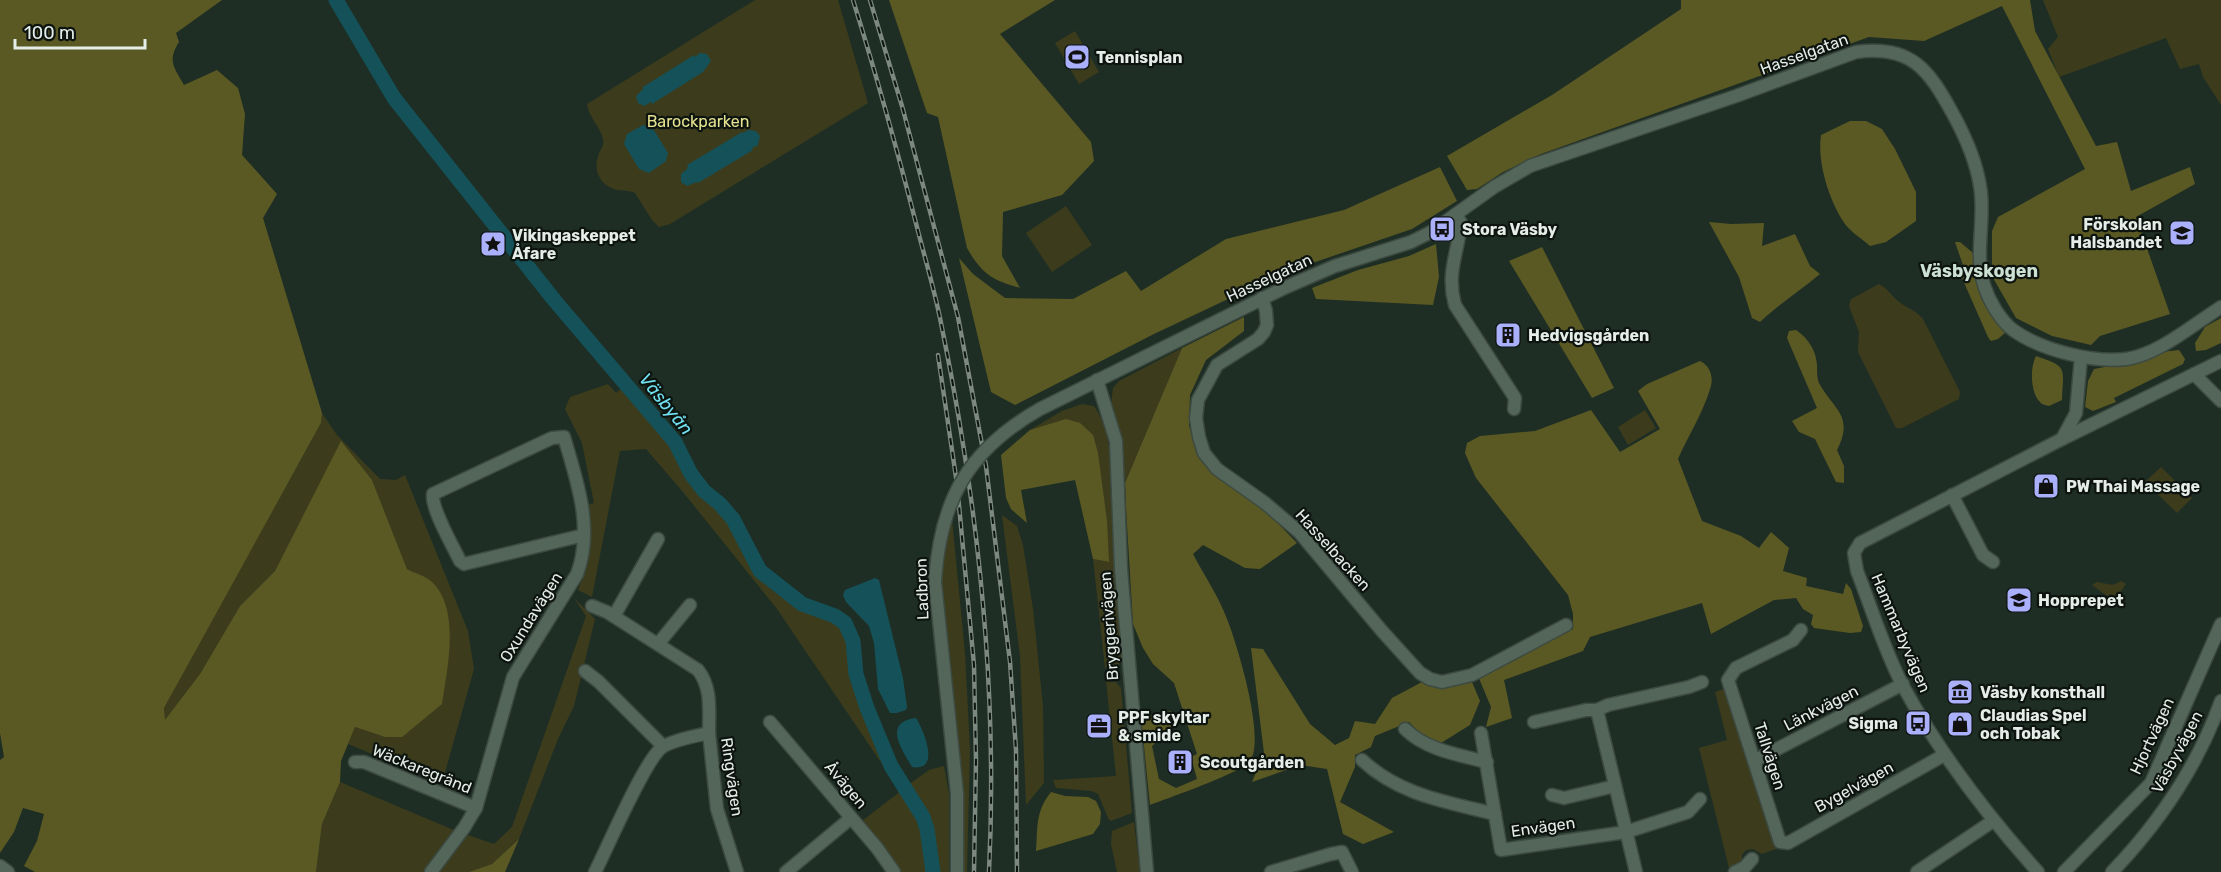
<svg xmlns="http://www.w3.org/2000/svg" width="2221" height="872" viewBox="0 0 2221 872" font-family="Rubik,sans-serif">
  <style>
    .green { fill: #3c3c1c }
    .forest { fill: #5b5923 }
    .water { fill: #155158 }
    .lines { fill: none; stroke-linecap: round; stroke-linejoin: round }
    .river { stroke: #155158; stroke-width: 15 }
    .minor-casing { stroke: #3c4a41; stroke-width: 15 }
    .minor { stroke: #54655a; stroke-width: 12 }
    .rail-casing { stroke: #7c8980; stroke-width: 4.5 }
    .rail { stroke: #0d1410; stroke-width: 2; stroke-dasharray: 7; stroke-linecap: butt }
    .minor-bridge-casing { stroke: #3c4a41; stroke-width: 15; stroke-linecap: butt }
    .minor-bridge { stroke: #54655a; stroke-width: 12 }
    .labels { text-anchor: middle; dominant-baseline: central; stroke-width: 4.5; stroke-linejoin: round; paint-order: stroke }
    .street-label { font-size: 16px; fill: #e4ede7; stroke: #0d1410 }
    .poi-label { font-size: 16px; font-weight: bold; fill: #e4ede7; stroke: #0d1410; text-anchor: start }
    .park-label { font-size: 16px; fill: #e5e390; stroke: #0d1410 }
    .neighbourhood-label { font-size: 18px; font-weight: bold; fill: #cce0d3; stroke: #0d1410 }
    .water-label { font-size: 18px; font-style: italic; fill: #71e2f1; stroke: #0d1410 }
  </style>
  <rect width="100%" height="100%" fill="#1e2e24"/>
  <!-- green -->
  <g class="green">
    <path d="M755,0H838L868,103L670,224L659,227L652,220L635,193C629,190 623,191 617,190C601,186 593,172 598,157C599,150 605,147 603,139C600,126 589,118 587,104Z"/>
    <path d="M2043,0H2221V105L2203,77L2199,64L2180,69L2166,38L2059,77L2048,49L2058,37Z"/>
    <path d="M1075,31L1099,72L1079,84L1055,43Z"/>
    <path d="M1066,206L1092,245L1052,272L1026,233Z"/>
    <path d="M1879,284C1887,288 1891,295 1898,301C1906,308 1916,310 1923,319L1960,392L1959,399L1902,428H1896L1858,352L1859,332L1849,306L1851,299Z"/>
    <path d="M1182,348L1125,483L1121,436L1111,404L1113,388L1119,381Z"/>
    <path d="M608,384L616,393L623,387L653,420L671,445L687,474L700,492L728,520L758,576L782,596L808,610L834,619L844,629L849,644L851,676L883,755L899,784L897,786L777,609L683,492L646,449L620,451L592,597L578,590L588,564L589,526L587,505L594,503L582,443L565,409L570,397Z"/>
    <path d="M1082,404L1094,406C1109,427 1111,453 1110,478L1122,660L1117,667L1105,668L1093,559L1108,562L1098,453L1030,430L1062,411Z"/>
    <path d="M1645,410L1656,428L1628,445L1618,427Z"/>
    <path d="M322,413L337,435L380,479L396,480L405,475L468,631L474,669L442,783L348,744L355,727L385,737L431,582L407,569L372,480L341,442L275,571L240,606L200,674L165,721L164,708L215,613L308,447L321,423Z"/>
    <path d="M2161,467L2192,498L2177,513L2145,482Z"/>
    <path d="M1002,515L1017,526L1023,545L1033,609L1043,706L1044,783L1026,805L1020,656Z"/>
    <path d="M952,519L965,653L970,749L967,872H961V768L949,683L940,583L942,553Z"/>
    <path d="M2121,581L2126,584L2114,601L2092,585L2097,582L2113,585Z"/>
    <path d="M574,598L595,619L574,706L558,739L519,839L492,864L469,872H440L465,834L494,844L512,827L586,616Z"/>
    <path d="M1106,681L1116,682L1121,688L1132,813L1111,821L1108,818L1098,794L1091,791L1056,788L1053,780L1116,776Z"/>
    <path d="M1726,688L1776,849L1762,854L1753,849L1746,850L1742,855V863L1729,868L1699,748L1727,740L1715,692Z"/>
    <path d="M944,766L949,794V872H937L932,829L923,807L908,785L929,770Z"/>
    <path d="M340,782L456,831L423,872H316L322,824Z"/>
    <path d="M901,791L917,813L923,828L929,872H900L862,821Z"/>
    <path d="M1134,822L1140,872H1117L1111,844L1112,831Z"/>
  </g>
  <!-- forest -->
  <g class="forest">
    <path d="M0,0H222L176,33L179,42C167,61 174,67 184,85L217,70L238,88L245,114L242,155L277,194L263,218L322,413L321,423L164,708L165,720L200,674L240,606L275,571L341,441L372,480L407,569C414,573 426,576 432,582C461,610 447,669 442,704L402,737H385L355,727L341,761L340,782L322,824L316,872H35L24,866L37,841L44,814L23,808L14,832L0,853V760L4,757L0,733Z"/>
    <path d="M889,0H1055L1000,34L1091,142L1094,161L1062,195L1003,212L1002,256L1020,288C992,280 982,274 967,248L938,117L927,113Z"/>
    <path d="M1681,0H2030L2035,31L2096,146L2117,142L2131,191L2190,167L2195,184L2136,217L2170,314L2100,336L2091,345L2052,336L2016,318L1992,276V231L1998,217L2085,169L2002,6L1924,41L1869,37L1541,154L1503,172L1477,189L1467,190L1447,156L1552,95L1681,9Z"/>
    <path d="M1850,121H1866L1882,129L1895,149L1916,192V221L1886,242L1870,246C1862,239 1851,232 1845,224C1829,201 1817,162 1821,135Z"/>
    <path d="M1440,167L1457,201L1412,229L1283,273L1154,334L1015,405L991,392L959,258L973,274L1005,298L1073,299L1126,271L1141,291L1226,239L1344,210Z"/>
    <path d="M1709,222L1731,224L1764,223L1762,246L1795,234L1810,266L1820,274C1800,291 1779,304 1760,322L1752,318L1739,277Z"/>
    <path d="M1955,242H1960L1973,253C1974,284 1990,306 2006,332L1998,339L1991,341L1988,337L1962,278L1965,271Z"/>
    <path d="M1436,244L1439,277L1433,305L1316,299L1312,288L1358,270L1409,256Z"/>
    <path d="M1542,247L1614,388L1592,398L1509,261Z"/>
    <path d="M1244,317V331L1206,360L1190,395L1189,426L1203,462L1266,511L1297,543L1260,569L1245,568L1203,545L1193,554C1204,575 1219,597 1227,619C1237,644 1266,739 1250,761C1241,773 1168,798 1150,805L1141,717L1171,711L1174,726L1152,746L1159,779L1176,788L1197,779L1191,757L1197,754L1174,683L1153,664L1143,648L1133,624L1126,508L1125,483L1182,348Z"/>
    <path d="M2221,318V343L2206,350L2196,351L2195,343L2205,327Z"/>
    <path d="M1796,330C1808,338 1816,350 1817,365C1817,370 1817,378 1819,383C1833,409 1855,416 1837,450L1844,466V483L1836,482L1815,439L1799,432L1792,421L1817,408L1787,338L1789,331Z"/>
    <path d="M2179,350L2185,359L2183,364L2114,398L2116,402L2093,411L2085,407L2088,381L2094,369L2132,362L2161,352Z"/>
    <path d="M2036,356C2069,367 2063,368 2062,400L2049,406C2046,405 2042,405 2040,402C2030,392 2030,367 2036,356Z"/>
    <path d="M1700,361C1711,366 1714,379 1710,389C1703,413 1688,436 1678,459L1702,521L1741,536L1759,548L1771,532L1789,548L1783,571L1807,578L1806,586L1843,594L1846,583L1851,589L1863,626L1861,632L1850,633L1814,628L1811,624L1813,615L1803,609L1796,598L1774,600L1711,634L1702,603L1590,637L1583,651L1504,680L1512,718L1486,727L1491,707L1478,676L1573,629V614L1568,595L1476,478L1465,453L1467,443L1480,436L1535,431L1591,410L1620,452L1660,429L1638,391L1647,384Z"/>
    <path d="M1066,419L1080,423L1093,435L1098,453L1107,521L1109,562L1093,559L1075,480L1021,490L1027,523L1011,509L1006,498L1001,455L1030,430Z"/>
    <path d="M1251,648L1263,649L1310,724L1335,745L1349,738L1355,721L1375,724L1392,698L1422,682L1438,687L1472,682L1480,701L1470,725L1441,743L1422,735L1409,722L1375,736L1371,747L1355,755V767L1340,802L1394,832L1363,844L1343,834L1327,769L1300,765L1252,782L1264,753Z"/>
    <path d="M1051,792L1065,796L1088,797L1096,801L1101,812L1100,824L1093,834L1036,851C1038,827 1035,812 1051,792Z"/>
    <path d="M519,839L505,872H469L492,864Z"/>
  </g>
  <!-- water -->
  <g class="water">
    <path d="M700,53L707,54L711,61L703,72L652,104L651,102L644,106L638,103L636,96L643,89V87L694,55L695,57Z"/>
    <path d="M643,125L652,127L668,153L666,161L649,173L639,169L624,144L627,134Z"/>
    <path d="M748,130L756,131L760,136L758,145L752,148L753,150L698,183L697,182L687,186L681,182V174L688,168L687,165L742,132L743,133Z"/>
    <path d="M875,578L879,580L903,678L907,707L906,710L897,713H890L878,689L874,643L869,626L846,602L843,595L845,590Z"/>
    <path d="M916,718C923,729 942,772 912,767C902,750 882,722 916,718Z"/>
  </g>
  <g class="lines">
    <!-- river -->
    <path class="river" d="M336,0L394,98L555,301L675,442L691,474L704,491L720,504L733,519L760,571L802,604L835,616L845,623L853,641L856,674L867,708L891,766L923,817L927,829L933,872"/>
    <!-- minor casing -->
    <g class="minor-casing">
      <g id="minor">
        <path d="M1456,214L1461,223C1458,253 1446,273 1455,305L1515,398L1514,409"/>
        <path d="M1262,298L1266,311L1267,325L1264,332L1258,339L1217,365L1198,400L1196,418L1199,437L1204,453L1217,469L1265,503L1299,532L1382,631L1420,673L1430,679L1442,682L1472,675L1566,625"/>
        <path d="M2194,374L2221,401"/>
        <path d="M1097,380L1116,441L1121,569L1147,872"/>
        <path d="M1040,409L1284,288L1335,266L1411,242L1431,232L1494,187L1530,166L1736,96L1856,52C1911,44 1929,70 1953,114C1965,136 1976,160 1980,186C1986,218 1974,253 1984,285C1989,301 2000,320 2013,330C2041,350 2092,363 2126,359C2158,355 2194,324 2221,307"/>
        <path d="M2062,439L2221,361"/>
        <path d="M1952,495L1983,555L1993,562"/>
        <path d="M935,582L957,793V872"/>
        <path d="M592,606L607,612L698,670C712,688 709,710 709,733"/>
        <path d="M614,616L658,539"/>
        <path d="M1801,630L1793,640L1736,668L1728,680L1780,842L1788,843L1944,755"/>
        <path d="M658,644L690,605"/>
        <path d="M585,671L599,682L663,746"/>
        <path d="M770,722L877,848L894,872"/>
        <path d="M1534,722L1586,710H1597"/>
        <path d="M1405,729C1426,750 1459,755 1487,762"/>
        <path d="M1481,733L1501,850L1626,832L1688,812L1700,799"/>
        <path d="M1362,760C1399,795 1447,802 1495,814"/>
        <path d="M1754,761L1903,684"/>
        <path d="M355,762H364L476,808"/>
        <path d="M1552,795L1564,798L1615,786"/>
        <path d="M0,866L8,872"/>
        <path d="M431,872L464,828L476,808L513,677L577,574C594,529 577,481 564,437L552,438L433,494C431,509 453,546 460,561L464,564L584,535"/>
        <path d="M595,872C607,849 647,754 664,746C677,739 695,736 709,733L717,809L737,872"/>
        <path d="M786,872L851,818"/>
        <path d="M1271,872L1331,854L1342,852L1352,872"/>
        <path d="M1636,872L1597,710L1608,705L1689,687L1702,682"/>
        <path d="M1735,872L1745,867L1752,859"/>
        <path d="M1917,872L1993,821"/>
        <path d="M2038,872C1986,814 1940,754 1903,686C1884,650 1872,609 1857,571L1854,553L1860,543L2062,439L2076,413L2081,357"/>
        <path d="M2064,872L2151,783L2221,624"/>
        <path d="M2112,872C2159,823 2198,765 2221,701"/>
      </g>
    </g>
    <!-- minor -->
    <use href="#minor" class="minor"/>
    <!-- rail casing -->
    <g class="rail-casing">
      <g id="rail">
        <path d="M853,0C877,77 898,153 918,231C926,262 935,292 941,323C978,503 998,689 989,872"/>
        <path d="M870,0L902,106L958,317L986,466L1010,662L1016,750L1017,872"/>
        <path d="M938,355L957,484L974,665L976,760L974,872"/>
      </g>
    </g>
    <!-- rail -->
    <use href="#rail" class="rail"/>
    <!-- minor-bridge casing -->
    <g class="minor-bridge-casing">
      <path id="minor-bridge" d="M935,582C940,500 968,450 1040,409"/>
    </g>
    <!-- minor-bridge -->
    <use href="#minor-bridge" class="minor-bridge"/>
  </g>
  <!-- icons -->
  <defs>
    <g id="stadium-square" transform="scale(1.35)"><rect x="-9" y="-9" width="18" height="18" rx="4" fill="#aab0fb" stroke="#0d1410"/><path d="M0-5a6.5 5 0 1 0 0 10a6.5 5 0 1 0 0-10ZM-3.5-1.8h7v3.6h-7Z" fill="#111"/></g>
    <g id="bus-square" transform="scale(1.35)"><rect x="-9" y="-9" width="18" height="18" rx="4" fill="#aab0fb" stroke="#0d1410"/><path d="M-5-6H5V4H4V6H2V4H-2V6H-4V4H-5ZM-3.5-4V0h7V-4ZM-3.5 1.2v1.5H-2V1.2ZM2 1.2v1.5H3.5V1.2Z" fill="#111"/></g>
    <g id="school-square" transform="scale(1.35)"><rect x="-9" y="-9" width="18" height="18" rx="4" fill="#aab0fb" stroke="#0d1410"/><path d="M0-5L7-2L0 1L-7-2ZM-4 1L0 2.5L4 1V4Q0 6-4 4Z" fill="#111"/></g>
    <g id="sight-square" transform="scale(1.35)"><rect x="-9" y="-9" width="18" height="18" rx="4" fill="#aab0fb" stroke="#0d1410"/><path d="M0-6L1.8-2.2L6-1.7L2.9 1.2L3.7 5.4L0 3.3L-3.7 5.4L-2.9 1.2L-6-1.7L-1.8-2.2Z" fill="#111"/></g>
    <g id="building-square" transform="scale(1.35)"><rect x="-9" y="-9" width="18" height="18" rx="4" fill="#aab0fb" stroke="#0d1410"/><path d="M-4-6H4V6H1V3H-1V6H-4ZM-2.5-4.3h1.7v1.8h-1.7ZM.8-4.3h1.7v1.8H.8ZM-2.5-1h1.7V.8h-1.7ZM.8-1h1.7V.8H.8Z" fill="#111"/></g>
    <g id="shop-square" transform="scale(1.35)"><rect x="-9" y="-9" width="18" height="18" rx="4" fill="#aab0fb" stroke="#0d1410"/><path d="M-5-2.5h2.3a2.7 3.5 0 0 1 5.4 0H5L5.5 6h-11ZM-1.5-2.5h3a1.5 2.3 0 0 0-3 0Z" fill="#111"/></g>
    <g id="museum-square" transform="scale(1.35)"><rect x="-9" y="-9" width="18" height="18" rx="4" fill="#aab0fb" stroke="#0d1410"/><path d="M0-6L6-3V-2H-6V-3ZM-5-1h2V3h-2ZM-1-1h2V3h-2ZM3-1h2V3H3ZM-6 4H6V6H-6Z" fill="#111"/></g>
    <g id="office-square" transform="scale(1.35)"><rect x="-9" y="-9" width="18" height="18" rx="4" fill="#aab0fb" stroke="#0d1410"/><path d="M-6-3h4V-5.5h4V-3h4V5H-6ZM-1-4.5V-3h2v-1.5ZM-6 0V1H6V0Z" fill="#111"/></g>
  </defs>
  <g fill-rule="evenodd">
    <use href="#stadium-square" x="1077" y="57"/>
    <use href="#bus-square" x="1442" y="229"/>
    <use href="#school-square" x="2182" y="233"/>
    <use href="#sight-square" x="493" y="244"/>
    <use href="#building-square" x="1508" y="335"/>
    <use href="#shop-square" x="2046" y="486"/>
    <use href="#school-square" x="2019" y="600"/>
    <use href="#museum-square" x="1960" y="692"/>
    <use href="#bus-square" x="1918" y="723"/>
    <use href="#shop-square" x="1960" y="724"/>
    <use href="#office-square" x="1099" y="726"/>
    <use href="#building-square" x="1180" y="762"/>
  </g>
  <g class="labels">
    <!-- street labels -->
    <g class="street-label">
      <text transform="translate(1804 54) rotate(-20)">Hasselgatan</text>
      <text transform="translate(1269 278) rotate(-25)">Hasselgatan</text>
      <text transform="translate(1333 550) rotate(48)">Hasselbacken</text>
      <text transform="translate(922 589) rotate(-92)">Ladbron</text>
      <text transform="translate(531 617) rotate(-58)">Oxundavägen</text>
      <text transform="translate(1109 626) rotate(-94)">Bryggerivägen</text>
      <text transform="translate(1901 633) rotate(67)">Hammarbyvägen</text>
      <text transform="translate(1821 708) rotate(-27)">Länkvägen</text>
      <text transform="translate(2152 736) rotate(-65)">Hjortvägen</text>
      <text transform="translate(2177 752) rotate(-62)">Väsbyvägen</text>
      <text transform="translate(1770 756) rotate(72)">Tallvägen</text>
      <text transform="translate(422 769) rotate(22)">Wäckaregränd</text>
      <text transform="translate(732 777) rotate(82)">Ringvägen</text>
      <text transform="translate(846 785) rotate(50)">Åvägen</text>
      <text transform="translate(1854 787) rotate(-29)">Bygelvägen</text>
      <text transform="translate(1543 827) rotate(-8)">Envägen</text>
    </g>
    <!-- poi labels -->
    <g class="poi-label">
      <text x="1096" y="57">Tennisplan</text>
      <text x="2162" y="224" text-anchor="end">Förskolan<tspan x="2162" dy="18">Halsbandet</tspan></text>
      <text x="1462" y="229">Stora Väsby</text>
      <text x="512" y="235">Vikingaskeppet<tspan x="512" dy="18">Åfare</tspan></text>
      <text x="1528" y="335">Hedvigsgården</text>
      <text x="2066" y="486">PW Thai Massage</text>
      <text x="2038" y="600">Hopprepet</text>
      <text x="1980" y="692">Väsby konsthall</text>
      <text x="1980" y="715">Claudias Spel<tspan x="1980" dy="18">och Tobak</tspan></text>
      <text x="1118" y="717">PPF skyltar<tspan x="1118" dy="18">&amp; smide</tspan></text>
      <text x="1898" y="723" text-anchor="end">Sigma</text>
      <text x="1200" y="762">Scoutgården</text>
    </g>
    <!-- park labels -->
    <g class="park-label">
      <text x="698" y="121">Barockparken</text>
    </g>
    <!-- neighbourhood labels -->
    <g class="neighbourhood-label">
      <text x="1979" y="271">Väsbyskogen</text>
    </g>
    <!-- water labels -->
    <g class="water-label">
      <text transform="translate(666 404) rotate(51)">Väsbyån</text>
    </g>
  </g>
  <!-- scale -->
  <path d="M15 39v9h130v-9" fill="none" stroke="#e4ede7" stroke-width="3"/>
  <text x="24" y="39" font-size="18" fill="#e4ede7" stroke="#0d1410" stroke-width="4.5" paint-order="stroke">100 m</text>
</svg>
